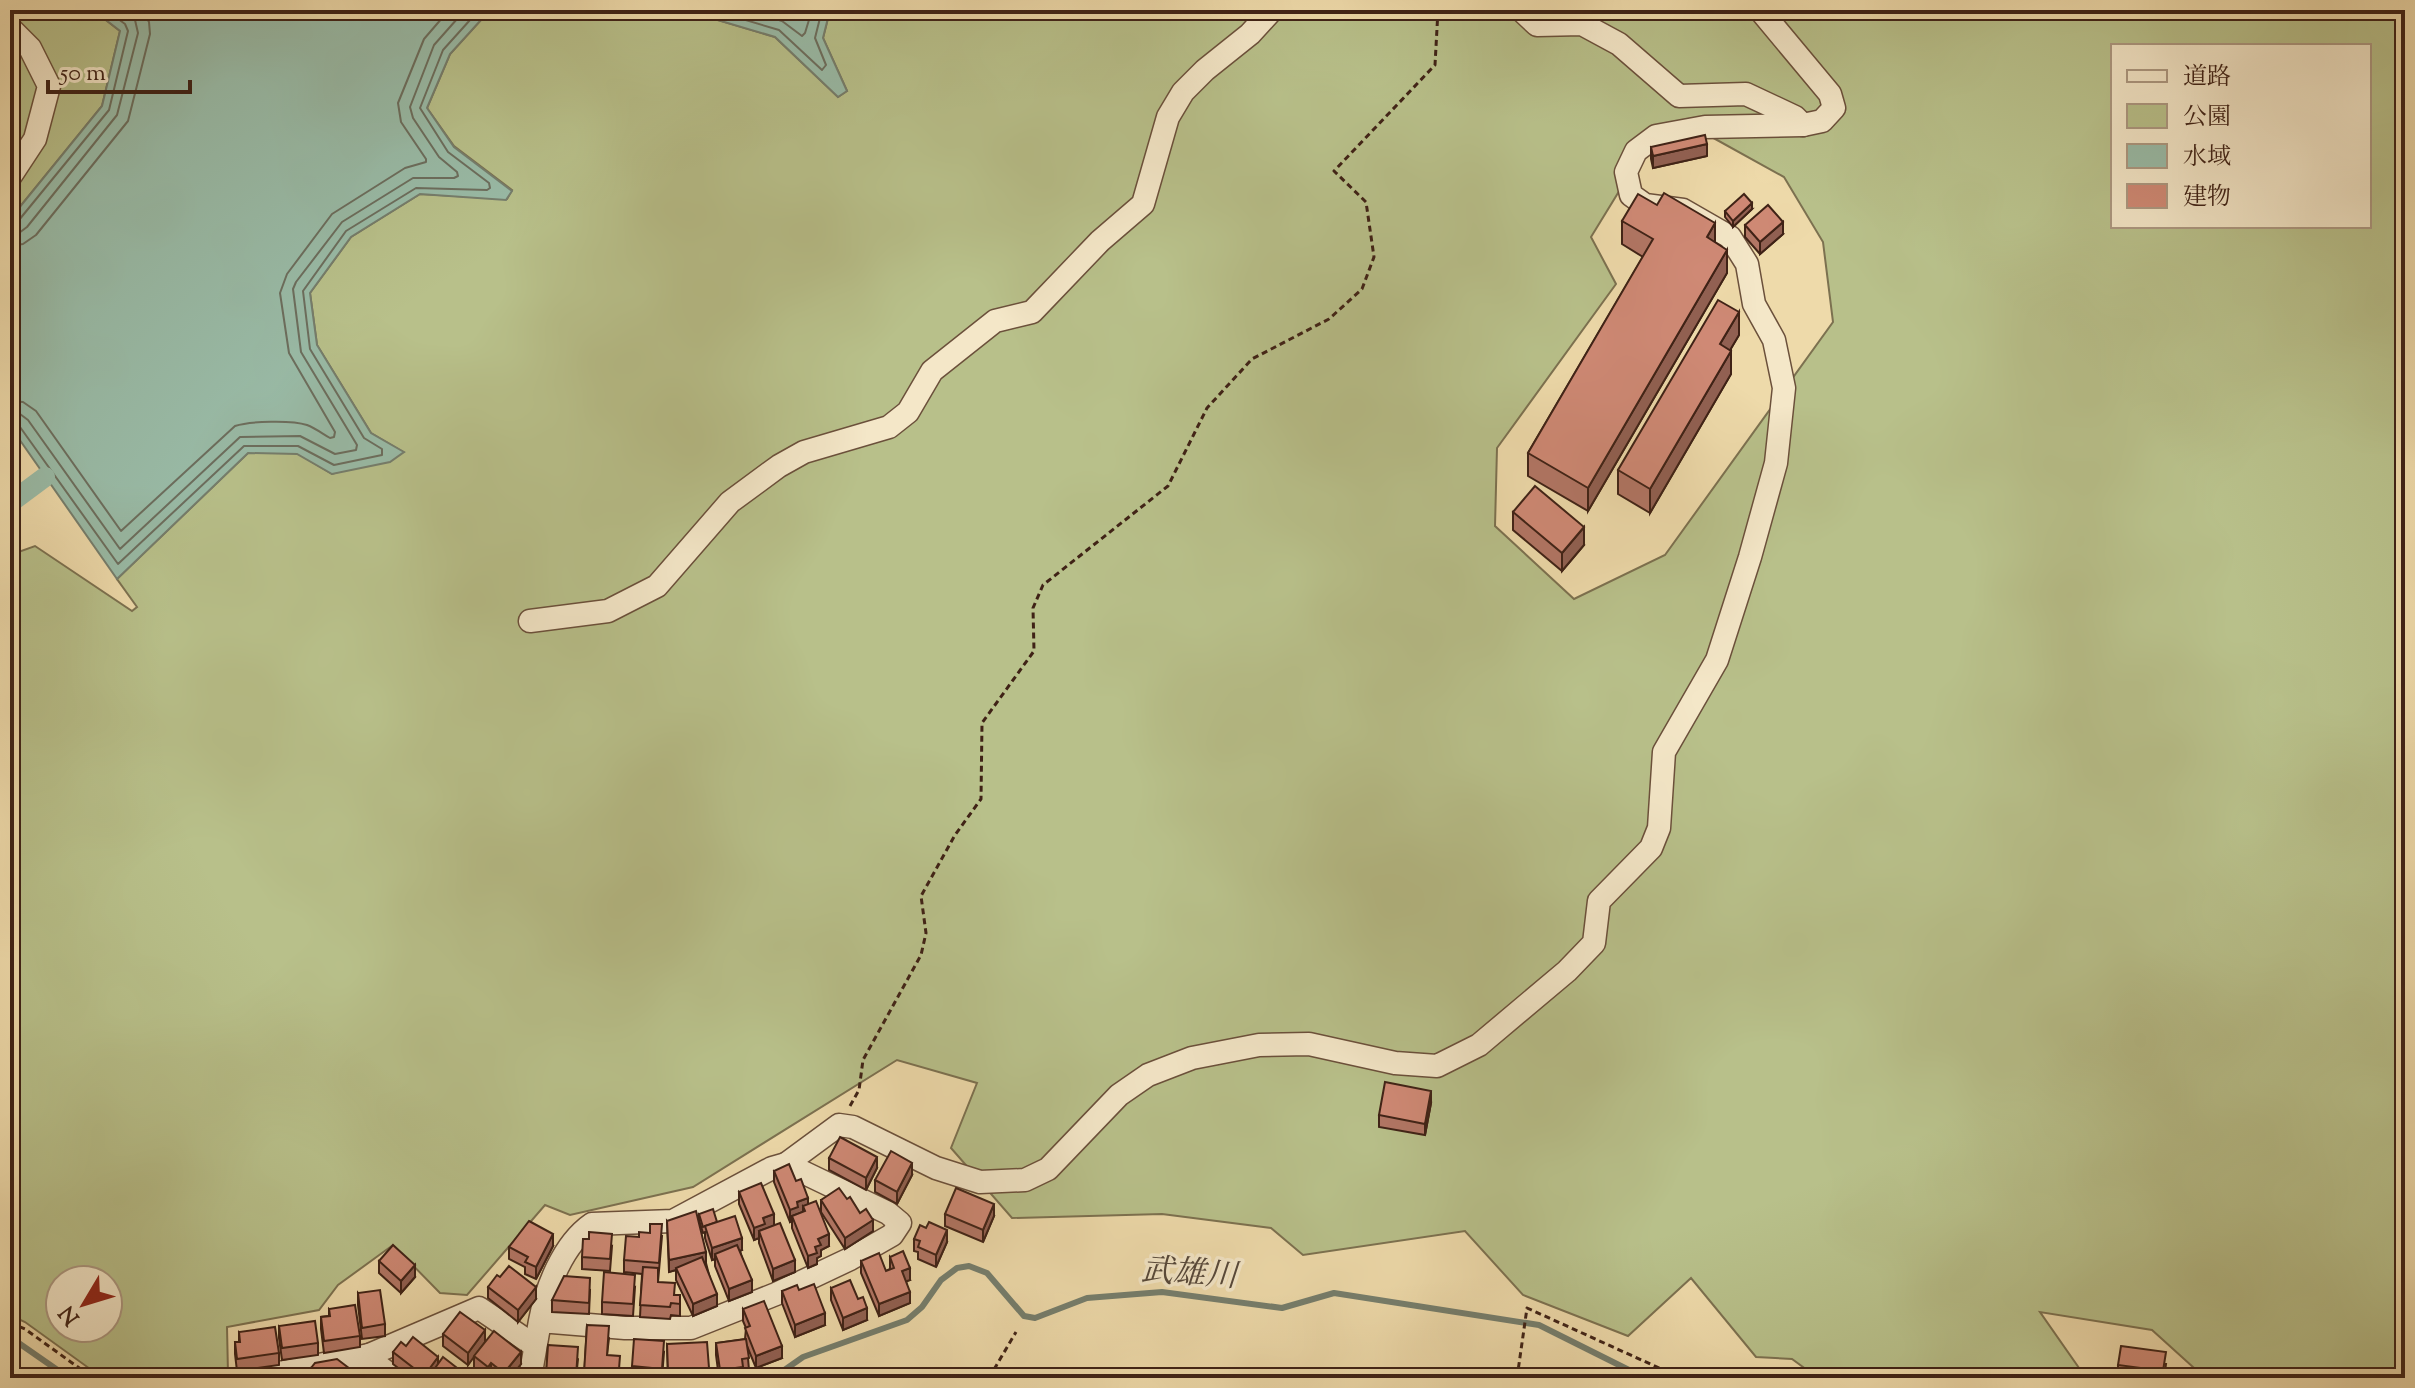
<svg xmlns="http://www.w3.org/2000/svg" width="2415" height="1388" viewBox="0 0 2415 1388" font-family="'Sorts Mill Goudy','Noto Serif JP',serif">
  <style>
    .green { fill: #b8c08a; stroke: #7c7150; stroke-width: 2; fill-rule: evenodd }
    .water { fill: #99bba7; stroke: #757e6d; stroke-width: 2 }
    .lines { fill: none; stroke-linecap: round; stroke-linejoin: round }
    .shore { stroke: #6c6e5e; stroke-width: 2 }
    .stream { stroke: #757e6d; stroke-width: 6 }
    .canal { stroke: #99bba7; stroke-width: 20 }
    .minor-casing { stroke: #6b503b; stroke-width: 25 }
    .path { stroke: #3f2216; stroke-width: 3; stroke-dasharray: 6 4; stroke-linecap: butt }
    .minor { stroke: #f4e7c8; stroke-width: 22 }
    .wall { fill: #b27665; stroke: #3f2216; stroke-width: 2 }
    .shaded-wall { fill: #916052; stroke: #3f2216; stroke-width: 2 }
    .building { fill: #cf8975; stroke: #3f2216; stroke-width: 2 }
    .labels { text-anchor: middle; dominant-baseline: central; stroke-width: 7; stroke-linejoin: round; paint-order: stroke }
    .water-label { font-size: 32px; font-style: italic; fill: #56483a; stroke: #f4e7c8 }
  </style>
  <rect width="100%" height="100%" fill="#eedaaa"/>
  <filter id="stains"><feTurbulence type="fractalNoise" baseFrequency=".0025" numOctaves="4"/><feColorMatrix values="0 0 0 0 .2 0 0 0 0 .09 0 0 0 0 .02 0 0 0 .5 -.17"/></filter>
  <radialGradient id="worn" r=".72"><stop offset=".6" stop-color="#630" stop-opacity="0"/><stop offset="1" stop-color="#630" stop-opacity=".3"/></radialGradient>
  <!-- green -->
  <g class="green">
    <path d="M10,10H93L120,31L102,106L10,219Z"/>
    <path d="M490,10H684L775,37L838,97L847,91L823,38L830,10H2405V1378L2204,1377L2152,1330L2040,1312L2086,1378H1868L1862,1376L1856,1378H1818L1792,1359L1756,1357L1691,1278L1628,1336L1523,1295L1465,1231L1303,1255L1271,1228L1162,1214L1012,1218L951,1148L977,1083L897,1060L693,1187L570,1215L545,1205L467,1295L440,1293L393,1245L338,1285L319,1310L227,1327L228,1374L176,1371L160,1378H106L97,1374L25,1322L10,1315V555L35,546L132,611L137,607L117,579L248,453H297L332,474L403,452L371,433L317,345L310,293L351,237L420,194L507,199L512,190L454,146L427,108L450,54ZM2113,46H2369V226H2113ZM1708,135L1784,177L1823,242L1833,322L1665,555L1574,599L1495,526L1497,448L1616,284L1591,237L1645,149ZM60,1280H108V1328H60Z"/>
  </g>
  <!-- water -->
  <g class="water">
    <path d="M93,10H490L450,54L427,108L454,147L512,191L506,200L420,194L351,237L310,293L317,345L371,433L404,452L390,462L332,474L297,454L248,453L117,579L10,426V219L102,106L120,31Z"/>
    <path d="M684,10H830L823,38L847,91L838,97L775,37Z"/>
  </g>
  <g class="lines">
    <!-- shore -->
    <g class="shore">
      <path d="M712,10L779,30L822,70L826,65L815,38L822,10"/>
      <path d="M747,10L782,21L802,36L805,33L812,10"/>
      <path d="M10,224L19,220L109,110L128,31L125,24L106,10"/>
      <path d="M10,234L19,233L27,227L117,115L138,33L135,20L123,10"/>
      <path d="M10,246L23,244L36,235L128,121L150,34L149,22L142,10"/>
      <path d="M10,401L23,402L36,411L121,531L235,426C250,421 292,420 307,425C315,428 323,434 330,438L334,437L335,432L289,353L280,293L287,274L332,214L405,168L426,162V159L401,122L398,103L424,39L449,10"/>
      <path d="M10,413L20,414L28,420L120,549L240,437L300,436L335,454L356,450L357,445L301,352L293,289L296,282L342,222L413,178H454L458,176L457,172L439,157L413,118L410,107L434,45L465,10"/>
      <path d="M10,423L20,427L118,564L244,446H298L334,465L382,455V449L364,438L310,349L303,291L346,231L416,188L487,190L490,188L489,183L448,152L420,108L443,50L479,10"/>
    </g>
    <!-- stream -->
    <g class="stream">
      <path d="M10,1337L69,1378"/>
      <path d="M773,1378L803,1357L907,1320L922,1307L941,1280L957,1268L969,1266L987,1273L1024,1316L1035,1318L1087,1298L1162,1292L1282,1308L1334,1293L1539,1325L1645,1378"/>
    </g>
    <!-- canal -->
    <path class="canal" d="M10,503L45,477"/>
    <!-- minor casing -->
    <g class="minor-casing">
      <g id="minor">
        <path d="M1521,10L1537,25L1582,24L1619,44L1679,96L1746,94L1795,117L1803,125"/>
        <path d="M10,28L30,48L49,86L35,139L10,177"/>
        <path d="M530,621L608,611L657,586L730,502L779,466L804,452L889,427L908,412L932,371L995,321L1032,312L1100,241L1143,204L1168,117L1183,92L1205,70L1250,34L1272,10"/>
        <path d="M786,1164L839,1125L853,1127L936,1168L980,1182L1025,1180L1048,1169L1119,1095L1148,1075L1192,1058L1259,1045L1309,1044L1395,1063L1437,1066L1479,1045L1567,971L1594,943L1599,901L1651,848L1659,828L1664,752L1717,660L1750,557L1776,463L1784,388L1774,340L1754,304L1747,264L1730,237L1683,210L1645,205L1631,195L1626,172L1636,151L1656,136L1705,127L1803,125L1822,121L1834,108L1830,94L1760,10"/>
        <path d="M369,1355L479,1308L535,1346"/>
        <path d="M254,1378L369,1355L372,1361L394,1378"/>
        <path d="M530,1378L540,1321L625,1328H691L776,1294L850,1259L892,1235L900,1223L888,1213L786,1164L772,1168L673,1221L592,1224C563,1244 546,1288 540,1321"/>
      </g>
    </g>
    <!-- path -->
    <g class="path">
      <path d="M850,1106L859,1090L863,1060L921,955L926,933L921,896L955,835L981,799L982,723L1034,651L1033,608L1043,585L1168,486L1207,408L1252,359L1329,319L1362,289L1374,257L1366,202L1334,171L1435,65L1438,10"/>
      <path d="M10,1323L25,1329L93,1378"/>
      <path d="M10,1373L22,1378"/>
      <path d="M989,1378L1016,1332"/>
      <path d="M1517,1378L1527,1308L1679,1377L1788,1371L1794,1378"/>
    </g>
    <!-- minor -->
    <use href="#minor" class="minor"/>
  </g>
  <!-- wall -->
  <g class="wall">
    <path d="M1651,147L1707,156L1653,168L1651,159Z"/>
    <path d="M1752,209L1733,227L1725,217V211Z"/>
    <path d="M1622,221L1715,242L1727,273L1588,511L1528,476V453L1643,257L1622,244Z"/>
    <path d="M1745,225L1783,234L1760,254L1745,237Z"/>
    <path d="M1739,335L1730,350L1731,374L1650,513L1618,494V470Z"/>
    <path d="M1513,512L1584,545L1562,571L1513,530Z"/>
    <path d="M1431,1103L1425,1135L1379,1127V1115Z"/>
    <path d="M829,1158L877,1168L866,1190L829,1170Z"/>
    <path d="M774,1171L796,1181L829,1246L821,1250V1256L817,1258V1264L808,1268L792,1228V1221L790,1222L774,1182Z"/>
    <path d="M912,1175L897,1204L875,1192V1180Z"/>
    <path d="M739,1192L774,1225L795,1272L773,1281L759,1243V1238L754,1240L739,1204Z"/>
    <path d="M847,1199L873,1231L845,1249L821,1212V1200Z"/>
    <path d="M699,1214L717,1222L742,1250L740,1251L752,1292L729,1301L715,1266V1259L712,1260L705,1238V1232L703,1233L699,1220Z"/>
    <path d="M945,1214L994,1216L983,1242L945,1226Z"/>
    <path d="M667,1221L706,1263L717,1306L693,1316L676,1280V1270L669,1272Z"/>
    <path d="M662,1236L658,1282L675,1295H680V1316L671,1315L670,1319L640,1317L642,1274L624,1272V1260L639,1237Z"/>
    <path d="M914,1239L947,1242L936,1267L918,1259V1252L914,1251Z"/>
    <path d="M553,1246L536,1279L525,1274V1267L509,1259V1247Z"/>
    <path d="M612,1246L610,1271L582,1269V1257Z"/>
    <path d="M890,1257L910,1280L906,1281L910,1303L879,1316L861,1273V1261L886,1271L890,1269Z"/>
    <path d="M379,1261L415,1277L401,1293L379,1273Z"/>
    <path d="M488,1287L536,1299L518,1322L488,1298Z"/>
    <path d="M635,1287L633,1316L602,1314V1302Z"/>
    <path d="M831,1288L867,1320L843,1330L831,1300Z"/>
    <path d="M590,1290L589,1314L552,1312V1300Z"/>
    <path d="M799,1290L825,1325L795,1337L782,1303V1291Z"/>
    <path d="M358,1293L385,1324V1336L362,1339L358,1305Z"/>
    <path d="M329,1309L360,1336V1347L324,1353L321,1329V1317L329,1316Z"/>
    <path d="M743,1309L782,1358L756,1368L747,1346L749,1370L743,1371V1378H719L716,1355V1343L745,1339L746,1328L743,1321Z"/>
    <path d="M587,1325L609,1338L607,1355L620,1368L619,1378H584Z"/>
    <path d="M279,1326L318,1343V1355L282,1360L279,1338Z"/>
    <path d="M239,1332L279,1353V1365L237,1371L235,1354V1342H239Z"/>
    <path d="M443,1334L485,1342L521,1364L510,1378H496L491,1374L488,1378L474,1368V1356L468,1365L443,1346Z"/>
    <path d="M667,1344L709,1368V1378H668Z"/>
    <path d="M548,1345L578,1359L576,1378H546Z"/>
    <path d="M406,1346L438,1364L470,1378H411L393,1364V1352Z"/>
    <path d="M664,1352L662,1378H632V1366Z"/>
    <path d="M2166,1364L2164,1378L2118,1377V1365Z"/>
    <path d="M311,1368L362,1378H311Z"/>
  </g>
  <!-- shaded-wall -->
  <g class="shaded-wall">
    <path d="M1707,144V156L1653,168V156Z"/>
    <path d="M1752,203V209L1733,227V221Z"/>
    <path d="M1783,222V234L1760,254V242Z"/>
    <path d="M1715,223V246L1707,237Z"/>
    <path d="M1727,250V273L1588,511V488Z"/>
    <path d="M1739,312V335L1720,367V344Z"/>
    <path d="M1731,351V374L1650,513V489Z"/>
    <path d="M1584,527V545L1562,571V553Z"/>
    <path d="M1431,1091V1103L1425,1135V1124Z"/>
    <path d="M877,1157V1168L866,1190V1178Z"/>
    <path d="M912,1163V1175L897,1204V1192Z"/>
    <path d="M808,1198V1209L803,1206V1212L792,1216V1221L790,1222V1210L797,1202Z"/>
    <path d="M994,1204V1216L983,1242V1230Z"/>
    <path d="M774,1214V1226L759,1231V1238L754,1240V1228L763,1218Z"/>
    <path d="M873,1220V1231L845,1249V1238Z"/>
    <path d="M947,1230V1242L936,1267V1255Z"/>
    <path d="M553,1234V1246L536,1279V1267Z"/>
    <path d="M829,1234V1246L821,1250V1256L817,1258V1264L808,1268V1256L815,1247L818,1239Z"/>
    <path d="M742,1238V1250L717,1258L715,1254V1259L712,1260V1248Z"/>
    <path d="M706,1252V1263L677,1270L676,1268V1270L669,1272V1260Z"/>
    <path d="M795,1260V1272L773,1281V1269Z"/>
    <path d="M415,1265V1277L401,1293V1281Z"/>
    <path d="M910,1268V1280L902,1283V1271Z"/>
    <path d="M752,1280V1292L729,1301V1289Z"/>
    <path d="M536,1287V1299L518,1322V1310Z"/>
    <path d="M910,1292V1303L879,1316V1304Z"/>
    <path d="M717,1294V1306L693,1316V1304Z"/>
    <path d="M867,1308V1320L843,1330V1318Z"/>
    <path d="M825,1313V1325L795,1337V1325Z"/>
    <path d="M485,1330V1342L468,1365V1353Z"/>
    <path d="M782,1346V1358L756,1368V1356Z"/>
    <path d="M521,1352V1364L510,1378H504V1373Z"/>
    <path d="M438,1357V1369L431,1378H424V1376Z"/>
    <path d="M491,1363V1374L488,1378V1367Z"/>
  </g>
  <!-- building -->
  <g class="building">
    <path d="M1705,135L1707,144L1653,156L1651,147Z"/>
    <path d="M1664,193L1715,223L1707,237L1727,250L1588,488L1528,453L1653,239L1622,221L1638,194L1657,205Z"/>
    <path d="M1744,194L1752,203L1733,221L1725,211Z"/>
    <path d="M1768,205L1783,222L1760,242L1745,225Z"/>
    <path d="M1718,300L1739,312L1720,344L1731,351L1650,489L1618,470Z"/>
    <path d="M1535,486L1584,527L1562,553L1513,512Z"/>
    <path d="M1385,1082L1431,1091L1425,1124L1379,1115Z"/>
    <path d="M840,1137L877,1157L866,1178L829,1158Z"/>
    <path d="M891,1151L912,1163L897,1192L875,1180Z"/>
    <path d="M789,1164L796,1181L801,1179L808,1198L797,1202L798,1207L790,1210L774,1171Z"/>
    <path d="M761,1183L774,1214L763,1218L765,1224L754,1228L739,1192Z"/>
    <path d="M839,1188L847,1199L850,1197L860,1213L866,1209L873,1220L845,1238L821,1200Z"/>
    <path d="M956,1188L994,1204L983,1230L945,1214Z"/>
    <path d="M816,1201L829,1234L818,1239L821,1245L815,1247L817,1253L808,1256L792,1216L805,1211L803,1206Z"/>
    <path d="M713,1209L717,1222L703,1227L699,1214Z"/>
    <path d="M696,1211L706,1252L669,1260L667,1221Z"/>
    <path d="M735,1216L742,1238L712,1248L705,1226Z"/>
    <path d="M529,1221L553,1234L536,1267L525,1262L528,1257L509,1247Z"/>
    <path d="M929,1222L947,1230L936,1255L918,1247L920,1241L914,1239L920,1225L926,1228Z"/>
    <path d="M780,1223L795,1260L773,1269L759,1231Z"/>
    <path d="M650,1224H662L659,1263L624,1260L626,1236L639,1237V1232L650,1233Z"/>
    <path d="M589,1232L612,1234L610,1259L582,1257L583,1239H589Z"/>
    <path d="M393,1245L415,1265L401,1281L379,1261Z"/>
    <path d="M737,1245L752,1280L729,1289L715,1254Z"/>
    <path d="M903,1251L910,1268L902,1271L910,1292L879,1304L861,1261L879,1253L886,1271L894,1268L890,1257Z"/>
    <path d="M702,1257L717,1294L693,1304L676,1268Z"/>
    <path d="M509,1266L536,1287L518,1310L488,1287L497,1275L500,1277Z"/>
    <path d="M643,1267L658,1268V1282L675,1283L674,1295H680V1304L671,1303L670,1307L640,1305Z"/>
    <path d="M604,1272L635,1275L633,1304L602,1302Z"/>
    <path d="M564,1276L590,1278L589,1303L552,1300Z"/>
    <path d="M850,1280L858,1299L863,1297L867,1308L843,1318L831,1288Z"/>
    <path d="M814,1284L825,1313L795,1325L782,1291L797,1285L799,1290Z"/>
    <path d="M380,1290L385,1324L362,1328L358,1293Z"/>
    <path d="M764,1301L782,1346L756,1356L745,1328L750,1326L743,1309Z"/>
    <path d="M355,1305L360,1336L324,1341L321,1317L330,1316L329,1309Z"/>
    <path d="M460,1312L485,1330L468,1353L443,1334Z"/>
    <path d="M315,1321L318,1343L282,1348L279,1326Z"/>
    <path d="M587,1325L609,1326L607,1355L620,1356L619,1369L597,1368V1374L584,1373Z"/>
    <path d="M275,1327L279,1353L237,1359L235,1342H240L239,1332Z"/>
    <path d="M494,1331L521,1352L504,1373L491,1363L488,1367L474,1356Z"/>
    <path d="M413,1337L438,1357L424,1376L393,1352L401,1342L406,1346Z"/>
    <path d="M634,1339L664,1341L662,1369L632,1366Z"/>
    <path d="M746,1339L749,1358L742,1359L743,1367L720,1370L716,1343Z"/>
    <path d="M707,1342L709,1368L668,1371L667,1344Z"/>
    <path d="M548,1345L578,1347L576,1377L546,1375Z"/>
    <path d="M2121,1346L2166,1352L2163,1371L2118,1365Z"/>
    <path d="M443,1357L470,1378H428Z"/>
    <path d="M337,1359L362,1378H330L328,1376L327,1378H323L311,1368L315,1363Z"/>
  </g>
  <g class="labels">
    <!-- water labels -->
    <g class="water-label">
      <text transform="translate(1189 1275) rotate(4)">武雄川</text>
    </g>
  </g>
  <!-- margin -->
  <rect width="2415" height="1388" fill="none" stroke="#eedaaa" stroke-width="40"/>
  <rect x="12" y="12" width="2391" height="1364" fill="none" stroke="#3f2216" stroke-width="4"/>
  <rect x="20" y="20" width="2375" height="1348" fill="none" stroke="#3f2216" stroke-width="2"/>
  <!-- legend -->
  <rect x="2111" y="44" width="260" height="184" fill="#f4e7c8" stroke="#ac9881" stroke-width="2"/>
  <rect x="2127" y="70" width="40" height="12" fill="#f4e7c8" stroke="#ac9881" stroke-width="2"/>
  <text x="2183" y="84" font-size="24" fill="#3f2216">道路</text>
  <rect x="2127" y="104" width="40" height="24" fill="#b8c08a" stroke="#ac9881" stroke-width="2"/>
  <text x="2183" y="124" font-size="24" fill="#3f2216">公園</text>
  <rect x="2127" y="144" width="40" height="24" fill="#99bba7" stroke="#ac9881" stroke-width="2"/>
  <text x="2183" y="164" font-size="24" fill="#3f2216">水域</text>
  <rect x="2127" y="184" width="40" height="24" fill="#cf8975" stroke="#ac9881" stroke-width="2"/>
  <text x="2183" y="204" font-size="24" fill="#3f2216">建物</text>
  <!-- north arrow -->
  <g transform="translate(84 1304) rotate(232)"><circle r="38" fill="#f4e7c8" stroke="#ac9881" stroke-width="2"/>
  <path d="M0-6L14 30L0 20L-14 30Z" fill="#8f2418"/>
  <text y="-12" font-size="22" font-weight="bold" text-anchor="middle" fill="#3f2216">N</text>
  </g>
  <!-- scale -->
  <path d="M48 80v12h142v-12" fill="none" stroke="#3f2216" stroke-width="4"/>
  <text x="60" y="80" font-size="24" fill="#3f2216" stroke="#f4e7c8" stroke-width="6" paint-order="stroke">50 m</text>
  <rect width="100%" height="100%" filter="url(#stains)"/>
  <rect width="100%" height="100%" fill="url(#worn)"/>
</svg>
